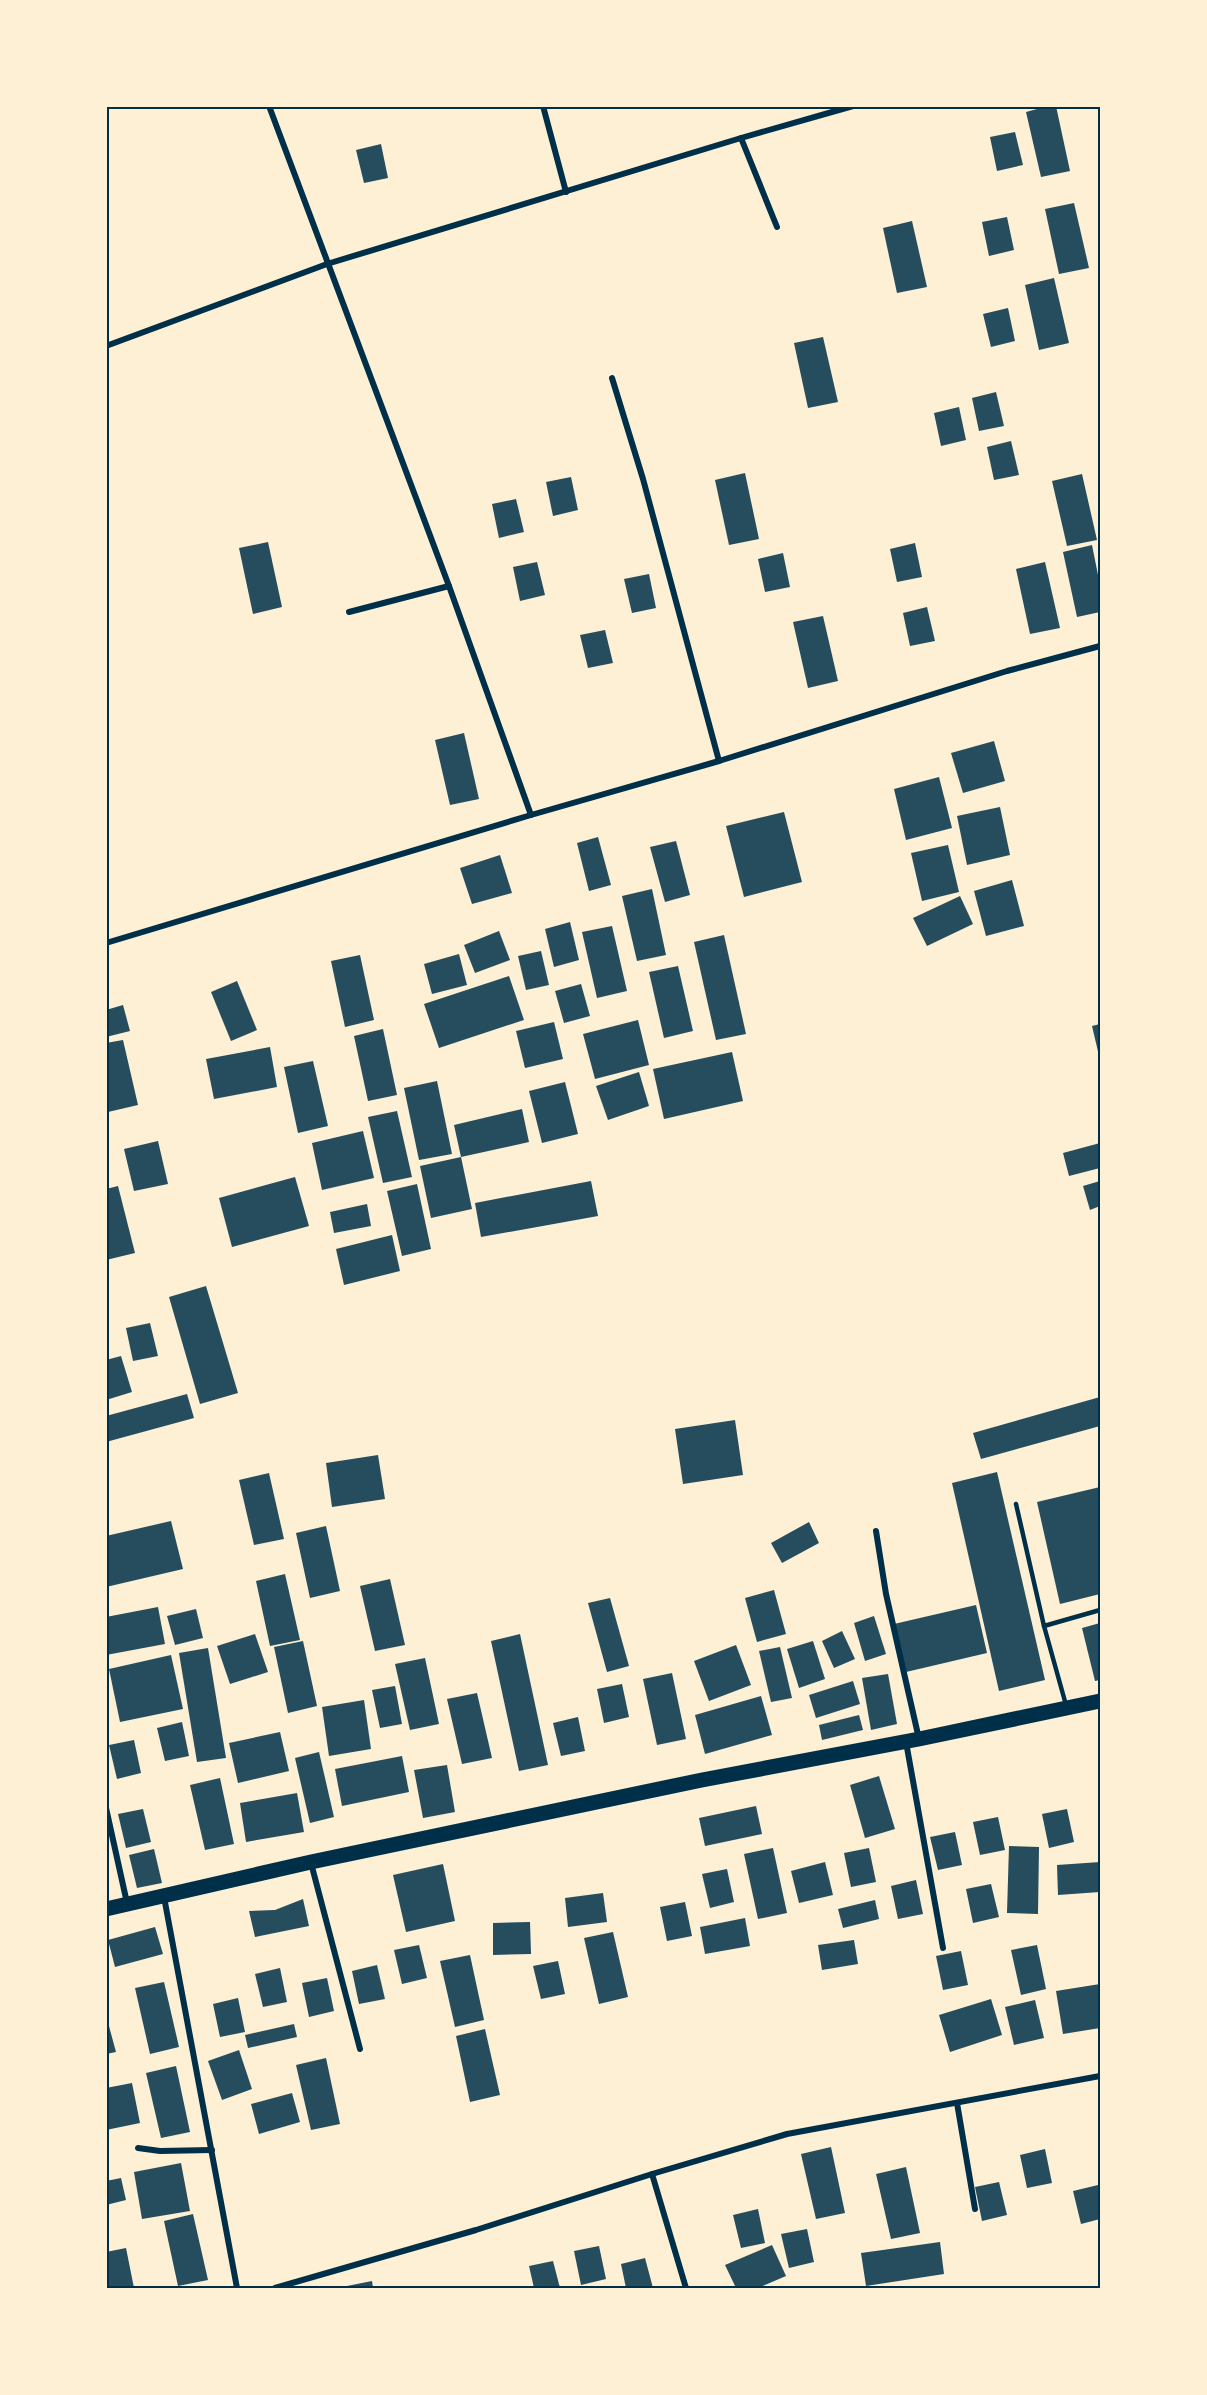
<svg xmlns="http://www.w3.org/2000/svg" width="1207" height="2395" viewBox="0 0 1207 2395" font-family="'Nunito Sans',sans-serif">
  <style>
    .building { fill: #264d5e }
    .lines { fill: none; stroke-linecap: round; stroke-linejoin: round }
    .service { stroke: #003049; stroke-width: 4.5 }
    .minor { stroke: #003049; stroke-width: 6 }
    .primary { stroke: #003049; stroke-width: 15 }
    .neatline { fill: none; stroke: #003049; stroke-width: 2 }
  </style>
  <rect width="100%" height="100%" fill="#fdf0d5"/>
  <!-- building -->
  <g class="building">
    <path d="M1048,106H1056L1070,171L1041,177L1026,112Z"/>
    <path d="M1015,132L1023,165L997,171L990,137Z"/>
    <path d="M381,144L388,178L364,183L356,150Z"/>
    <path d="M1074,203L1089,268L1059,274L1045,209Z"/>
    <path d="M1007,217L1014,250L989,256L982,222Z"/>
    <path d="M912,221L927,287L897,293L883,228Z"/>
    <path d="M1054,278L1069,343L1039,350L1025,285Z"/>
    <path d="M1008,308L1015,341L991,347L983,314Z"/>
    <path d="M823,337L838,402L808,408L794,343Z"/>
    <path d="M996,392L1004,426L979,431L972,398Z"/>
    <path d="M959,407L966,440L941,446L934,413Z"/>
    <path d="M1011,441L1019,475L994,480L987,447Z"/>
    <path d="M745,473L759,539L729,545L715,480Z"/>
    <path d="M1082,474L1097,540L1067,546L1052,481Z"/>
    <path d="M571,477L578,510L553,516L546,482Z"/>
    <path d="M516,499L524,532L499,538L492,504Z"/>
    <path d="M268,542L282,607L253,614L239,548Z"/>
    <path d="M915,543L922,577L897,582L890,549Z"/>
    <path d="M1092,545L1100,585V612L1077,617L1063,552Z"/>
    <path d="M783,553L790,587L765,592L758,559Z"/>
    <path d="M537,562L545,595L520,601L513,567Z"/>
    <path d="M1045,562L1060,628L1030,634L1016,569Z"/>
    <path d="M649,574L656,608L632,613L624,579Z"/>
    <path d="M927,607L935,641L910,646L903,613Z"/>
    <path d="M823,616L838,681L808,688L793,622Z"/>
    <path d="M605,630L613,663L588,668L580,635Z"/>
    <path d="M464,733L479,799L450,805L435,740Z"/>
    <path d="M994,741L1005,781L963,793L951,753Z"/>
    <path d="M939,777L952,828L906,840L894,789Z"/>
    <path d="M1000,807L1010,855L967,865L957,816Z"/>
    <path d="M784,812L802,882L744,897L726,826Z"/>
    <path d="M598,837L611,885L589,891L577,843Z"/>
    <path d="M676,841L690,895L665,902L650,847Z"/>
    <path d="M948,845L959,892L922,901L911,853Z"/>
    <path d="M500,855L512,893L472,904L460,868Z"/>
    <path d="M1012,880L1024,926L986,936L974,891Z"/>
    <path d="M652,889L666,955L637,961L622,896Z"/>
    <path d="M960,896L973,924L927,946L913,918Z"/>
    <path d="M570,922L579,960L554,967L545,929Z"/>
    <path d="M612,926L627,991L597,998L582,932Z"/>
    <path d="M499,931L510,960L475,973L464,945Z"/>
    <path d="M724,935L746,1034L716,1040L694,942Z"/>
    <path d="M541,951L549,985L526,990L518,956Z"/>
    <path d="M459,954L467,985L432,994L424,964Z"/>
    <path d="M360,955L374,1020L345,1027L331,961Z"/>
    <path d="M678,966L693,1031L664,1038L649,972Z"/>
    <path d="M509,976L524,1020L439,1048L424,1004Z"/>
    <path d="M237,981L257,1030L231,1041L211,992Z"/>
    <path d="M581,984L590,1016L564,1023L555,991Z"/>
    <path d="M123,1005L130,1031L106,1037V1010Z"/>
    <path d="M638,1020L649,1065L595,1079L583,1034Z"/>
    <path d="M554,1022L563,1059L525,1068L516,1031Z"/>
    <path d="M1100,1024V1060L1092,1026Z"/>
    <path d="M383,1029L397,1095L368,1101L354,1036Z"/>
    <path d="M123,1040L138,1105L108,1112L106,1103V1043Z"/>
    <path d="M270,1047L277,1087L214,1099L206,1059Z"/>
    <path d="M732,1052L743,1101L664,1119L653,1069Z"/>
    <path d="M313,1061L328,1126L298,1133L284,1067Z"/>
    <path d="M639,1072L649,1106L608,1120L596,1086Z"/>
    <path d="M437,1081L452,1154L419,1160L404,1088Z"/>
    <path d="M565,1082L578,1134L542,1143L529,1091Z"/>
    <path d="M522,1109L529,1142L461,1157L472,1209L431,1218L420,1166L461,1157L454,1125Z"/>
    <path d="M397,1111L412,1177L383,1183L368,1117Z"/>
    <path d="M363,1131L374,1178L322,1190L312,1143Z"/>
    <path d="M158,1141L168,1184L134,1191L124,1149Z"/>
    <path d="M1100,1143V1168L1069,1176L1063,1153Z"/>
    <path d="M295,1177L309,1226L232,1247L219,1198Z"/>
    <path d="M591,1181L598,1216L481,1237L475,1203Z"/>
    <path d="M1100,1181V1206L1090,1210L1083,1186Z"/>
    <path d="M417,1184L431,1249L402,1256L387,1191Z"/>
    <path d="M118,1186L135,1253L106,1260V1189Z"/>
    <path d="M367,1204L371,1226L334,1233L330,1212Z"/>
    <path d="M392,1235L400,1271L344,1285L336,1249Z"/>
    <path d="M206,1286L238,1393L200,1404L169,1297Z"/>
    <path d="M150,1323L158,1356L133,1361L126,1328Z"/>
    <path d="M121,1356L132,1392L106,1400V1360Z"/>
    <path d="M187,1394L194,1418L106,1442V1416Z"/>
    <path d="M1100,1397V1426L981,1459L973,1433Z"/>
    <path d="M735,1420L743,1475L683,1484L675,1429Z"/>
    <path d="M378,1455L385,1499L332,1507L326,1463Z"/>
    <path d="M997,1472L1045,1680L999,1691L952,1483Z"/>
    <path d="M269,1473L284,1539L254,1545L239,1480Z"/>
    <path d="M1100,1487V1594L1060,1604L1037,1502Z"/>
    <path d="M171,1521L183,1569L106,1587V1536Z"/>
    <path d="M809,1522L819,1543L782,1563L771,1543Z"/>
    <path d="M326,1526L340,1591L310,1598L296,1533Z"/>
    <path d="M285,1574L300,1640L270,1646L256,1581Z"/>
    <path d="M390,1579L405,1645L375,1651L360,1586Z"/>
    <path d="M774,1590L786,1634L757,1642L745,1598Z"/>
    <path d="M610,1598L629,1666L607,1672L588,1603Z"/>
    <path d="M976,1605L987,1653L906,1672L894,1624Z"/>
    <path d="M158,1607L165,1644L106,1655V1617Z"/>
    <path d="M196,1609L203,1638L175,1645L167,1616Z"/>
    <path d="M874,1616L886,1654L865,1661L854,1623Z"/>
    <path d="M1100,1623V1680L1095,1681L1082,1628Z"/>
    <path d="M842,1631L855,1659L834,1668L822,1641Z"/>
    <path d="M255,1634L268,1672L230,1684L217,1646Z"/>
    <path d="M520,1634L548,1765L519,1771L491,1641Z"/>
    <path d="M303,1641L317,1706L288,1713L274,1647Z"/>
    <path d="M813,1641L825,1679L799,1688L787,1649Z"/>
    <path d="M736,1645L751,1685L709,1701L694,1661Z"/>
    <path d="M780,1647L792,1698L771,1702L759,1651Z"/>
    <path d="M208,1648L226,1758L197,1762L179,1653Z"/>
    <path d="M171,1655L183,1709L120,1722L109,1669Z"/>
    <path d="M425,1658L439,1724L410,1730L395,1664Z"/>
    <path d="M672,1673L686,1739L657,1745L643,1679Z"/>
    <path d="M888,1674L897,1724L871,1730L862,1678Z"/>
    <path d="M853,1681L860,1704L816,1718L809,1695Z"/>
    <path d="M622,1684L629,1717L604,1723L597,1689Z"/>
    <path d="M395,1686L402,1724L380,1728L372,1690Z"/>
    <path d="M477,1693L492,1758L462,1764L447,1699Z"/>
    <path d="M761,1696L772,1735L705,1754L695,1715Z"/>
    <path d="M364,1700L371,1749L329,1756L322,1707Z"/>
    <path d="M859,1715L863,1730L822,1740L819,1725Z"/>
    <path d="M578,1717L585,1751L561,1756L553,1723Z"/>
    <path d="M182,1722L189,1756L165,1761L157,1728Z"/>
    <path d="M280,1732L289,1771L238,1783L229,1743Z"/>
    <path d="M134,1740L141,1773L117,1779L109,1745Z"/>
    <path d="M319,1752L334,1817L310,1823L295,1758Z"/>
    <path d="M402,1756L409,1792L342,1806L335,1769Z"/>
    <path d="M447,1765L455,1812L423,1818L414,1770Z"/>
    <path d="M879,1776L895,1829L865,1838L850,1785Z"/>
    <path d="M220,1778L234,1844L205,1850L190,1785Z"/>
    <path d="M297,1793L304,1832L246,1842L240,1803Z"/>
    <path d="M756,1806L762,1834L705,1846L699,1818Z"/>
    <path d="M143,1809L151,1842L126,1848L118,1814Z"/>
    <path d="M1067,1809L1074,1842L1049,1848L1042,1814Z"/>
    <path d="M998,1817L1005,1850L980,1855L973,1822Z"/>
    <path d="M955,1832L962,1865L938,1870L930,1837Z"/>
    <path d="M1009,1846L1039,1847L1038,1914L1007,1913Z"/>
    <path d="M773,1848L787,1913L758,1919L744,1854Z"/>
    <path d="M869,1848L876,1882L851,1887L844,1853Z"/>
    <path d="M154,1849L162,1883L137,1888L129,1855Z"/>
    <path d="M825,1862L833,1895L799,1903L791,1871Z"/>
    <path d="M1100,1862V1892L1058,1895L1057,1865Z"/>
    <path d="M443,1864L455,1921L406,1932L393,1875Z"/>
    <path d="M727,1869L734,1902L710,1908L702,1874Z"/>
    <path d="M916,1880L923,1914L898,1919L891,1886Z"/>
    <path d="M991,1884L999,1917L973,1923L966,1889Z"/>
    <path d="M603,1893L607,1922L568,1927L565,1898Z"/>
    <path d="M303,1899L309,1926L255,1937L249,1911L275,1910Z"/>
    <path d="M875,1900L879,1919L843,1928L838,1909Z"/>
    <path d="M685,1902L692,1936L667,1941L660,1907Z"/>
    <path d="M745,1918L750,1946L705,1954L700,1927Z"/>
    <path d="M530,1922L531,1954L493,1955V1923Z"/>
    <path d="M155,1927L163,1954L115,1967L108,1940Z"/>
    <path d="M613,1932L628,1997L599,2004L584,1938Z"/>
    <path d="M854,1940L858,1964L822,1970L818,1945Z"/>
    <path d="M419,1945L427,1978L402,1984L394,1950Z"/>
    <path d="M1037,1945L1046,1989L1021,1995L1011,1950Z"/>
    <path d="M961,1951L968,1985L943,1990L936,1956Z"/>
    <path d="M470,1955L484,2020L455,2027L440,1961Z"/>
    <path d="M558,1961L565,1994L541,1999L533,1966Z"/>
    <path d="M377,1965L385,1999L359,2004L352,1971Z"/>
    <path d="M280,1968L287,2002L263,2007L255,1974Z"/>
    <path d="M327,1978L334,2011L309,2017L302,1983Z"/>
    <path d="M164,1982L179,2047L150,2054L135,1988Z"/>
    <path d="M1100,1984V2028L1063,2034L1056,1991Z"/>
    <path d="M238,1998L245,2032L220,2037L213,2004Z"/>
    <path d="M991,1999L1002,2035L950,2052L939,2015Z"/>
    <path d="M1035,2000L1044,2038L1014,2045L1005,2007Z"/>
    <path d="M106,2015L116,2052L106,2054Z"/>
    <path d="M294,2024L297,2037L248,2048L245,2035Z"/>
    <path d="M485,2029L500,2095L470,2102L456,2036Z"/>
    <path d="M239,2050L252,2089L222,2100L208,2061Z"/>
    <path d="M326,2058L340,2124L311,2130L296,2065Z"/>
    <path d="M176,2066L190,2132L161,2138L146,2073Z"/>
    <path d="M132,2083L140,2123L106,2130V2088Z"/>
    <path d="M292,2093L300,2122L259,2134L251,2104Z"/>
    <path d="M831,2147L845,2213L816,2219L801,2154Z"/>
    <path d="M1045,2149L1052,2183L1027,2188L1020,2155Z"/>
    <path d="M181,2163L190,2211L142,2219L134,2172Z"/>
    <path d="M906,2167L920,2233L891,2239L876,2174Z"/>
    <path d="M121,2178L126,2200L106,2205V2181Z"/>
    <path d="M999,2182L1007,2215L982,2221L975,2187Z"/>
    <path d="M1098,2185L1100,2197V2219L1081,2224L1073,2191Z"/>
    <path d="M758,2209L765,2243L741,2248L733,2215Z"/>
    <path d="M193,2214L208,2280L178,2286L164,2221Z"/>
    <path d="M807,2229L814,2262L789,2268L781,2234Z"/>
    <path d="M940,2242L944,2274L866,2286L861,2253Z"/>
    <path d="M772,2245L786,2276L758,2288H736L725,2265Z"/>
    <path d="M599,2246L606,2279L581,2285L574,2251Z"/>
    <path d="M126,2248L134,2288H106V2252Z"/>
    <path d="M645,2258L653,2288H626L621,2264Z"/>
    <path d="M553,2261L560,2288H534L529,2266Z"/>
    <path d="M372,2281L373,2288H343L342,2287Z"/>
  </g>
  <g class="lines">
    <!-- service -->
    <g class="service">
      <path d="M1016,1504L1044,1626L1066,1705"/>
      <path d="M1044,1626L1100,1610"/>
    </g>
    <!-- minor -->
    <g class="minor">
      <path d="M269,106L449,586L531,815"/>
      <path d="M543,106L566,192"/>
      <path d="M741,138L777,227"/>
      <path d="M106,346L327,264L741,138L853,106"/>
      <path d="M612,378L643,479L719,761"/>
      <path d="M349,612L449,586"/>
      <path d="M106,943L531,815L719,761L1007,671L1100,646"/>
      <path d="M876,1531L886,1594L919,1739"/>
      <path d="M906,1742L943,1948"/>
      <path d="M106,1808L127,1903"/>
      <path d="M311,1863L360,2049"/>
      <path d="M164,1897L237,2288"/>
      <path d="M957,2103L975,2209"/>
      <path d="M138,2148L160,2151L212,2150"/>
      <path d="M652,2174L686,2288"/>
      <path d="M275,2288L476,2230L652,2174L787,2134L1100,2076"/>
    </g>
    <!-- primary -->
    <path class="primary" d="M106,1909L311,1862L702,1780L919,1739L1100,1701"/>
  </g>
  <!-- border -->
  <rect width="1207" height="2395" fill="none" stroke="#fdf0d5" stroke-width="216"/>
  <rect x="108" y="108" width="991" height="2179" class="neatline"/>
</svg>
